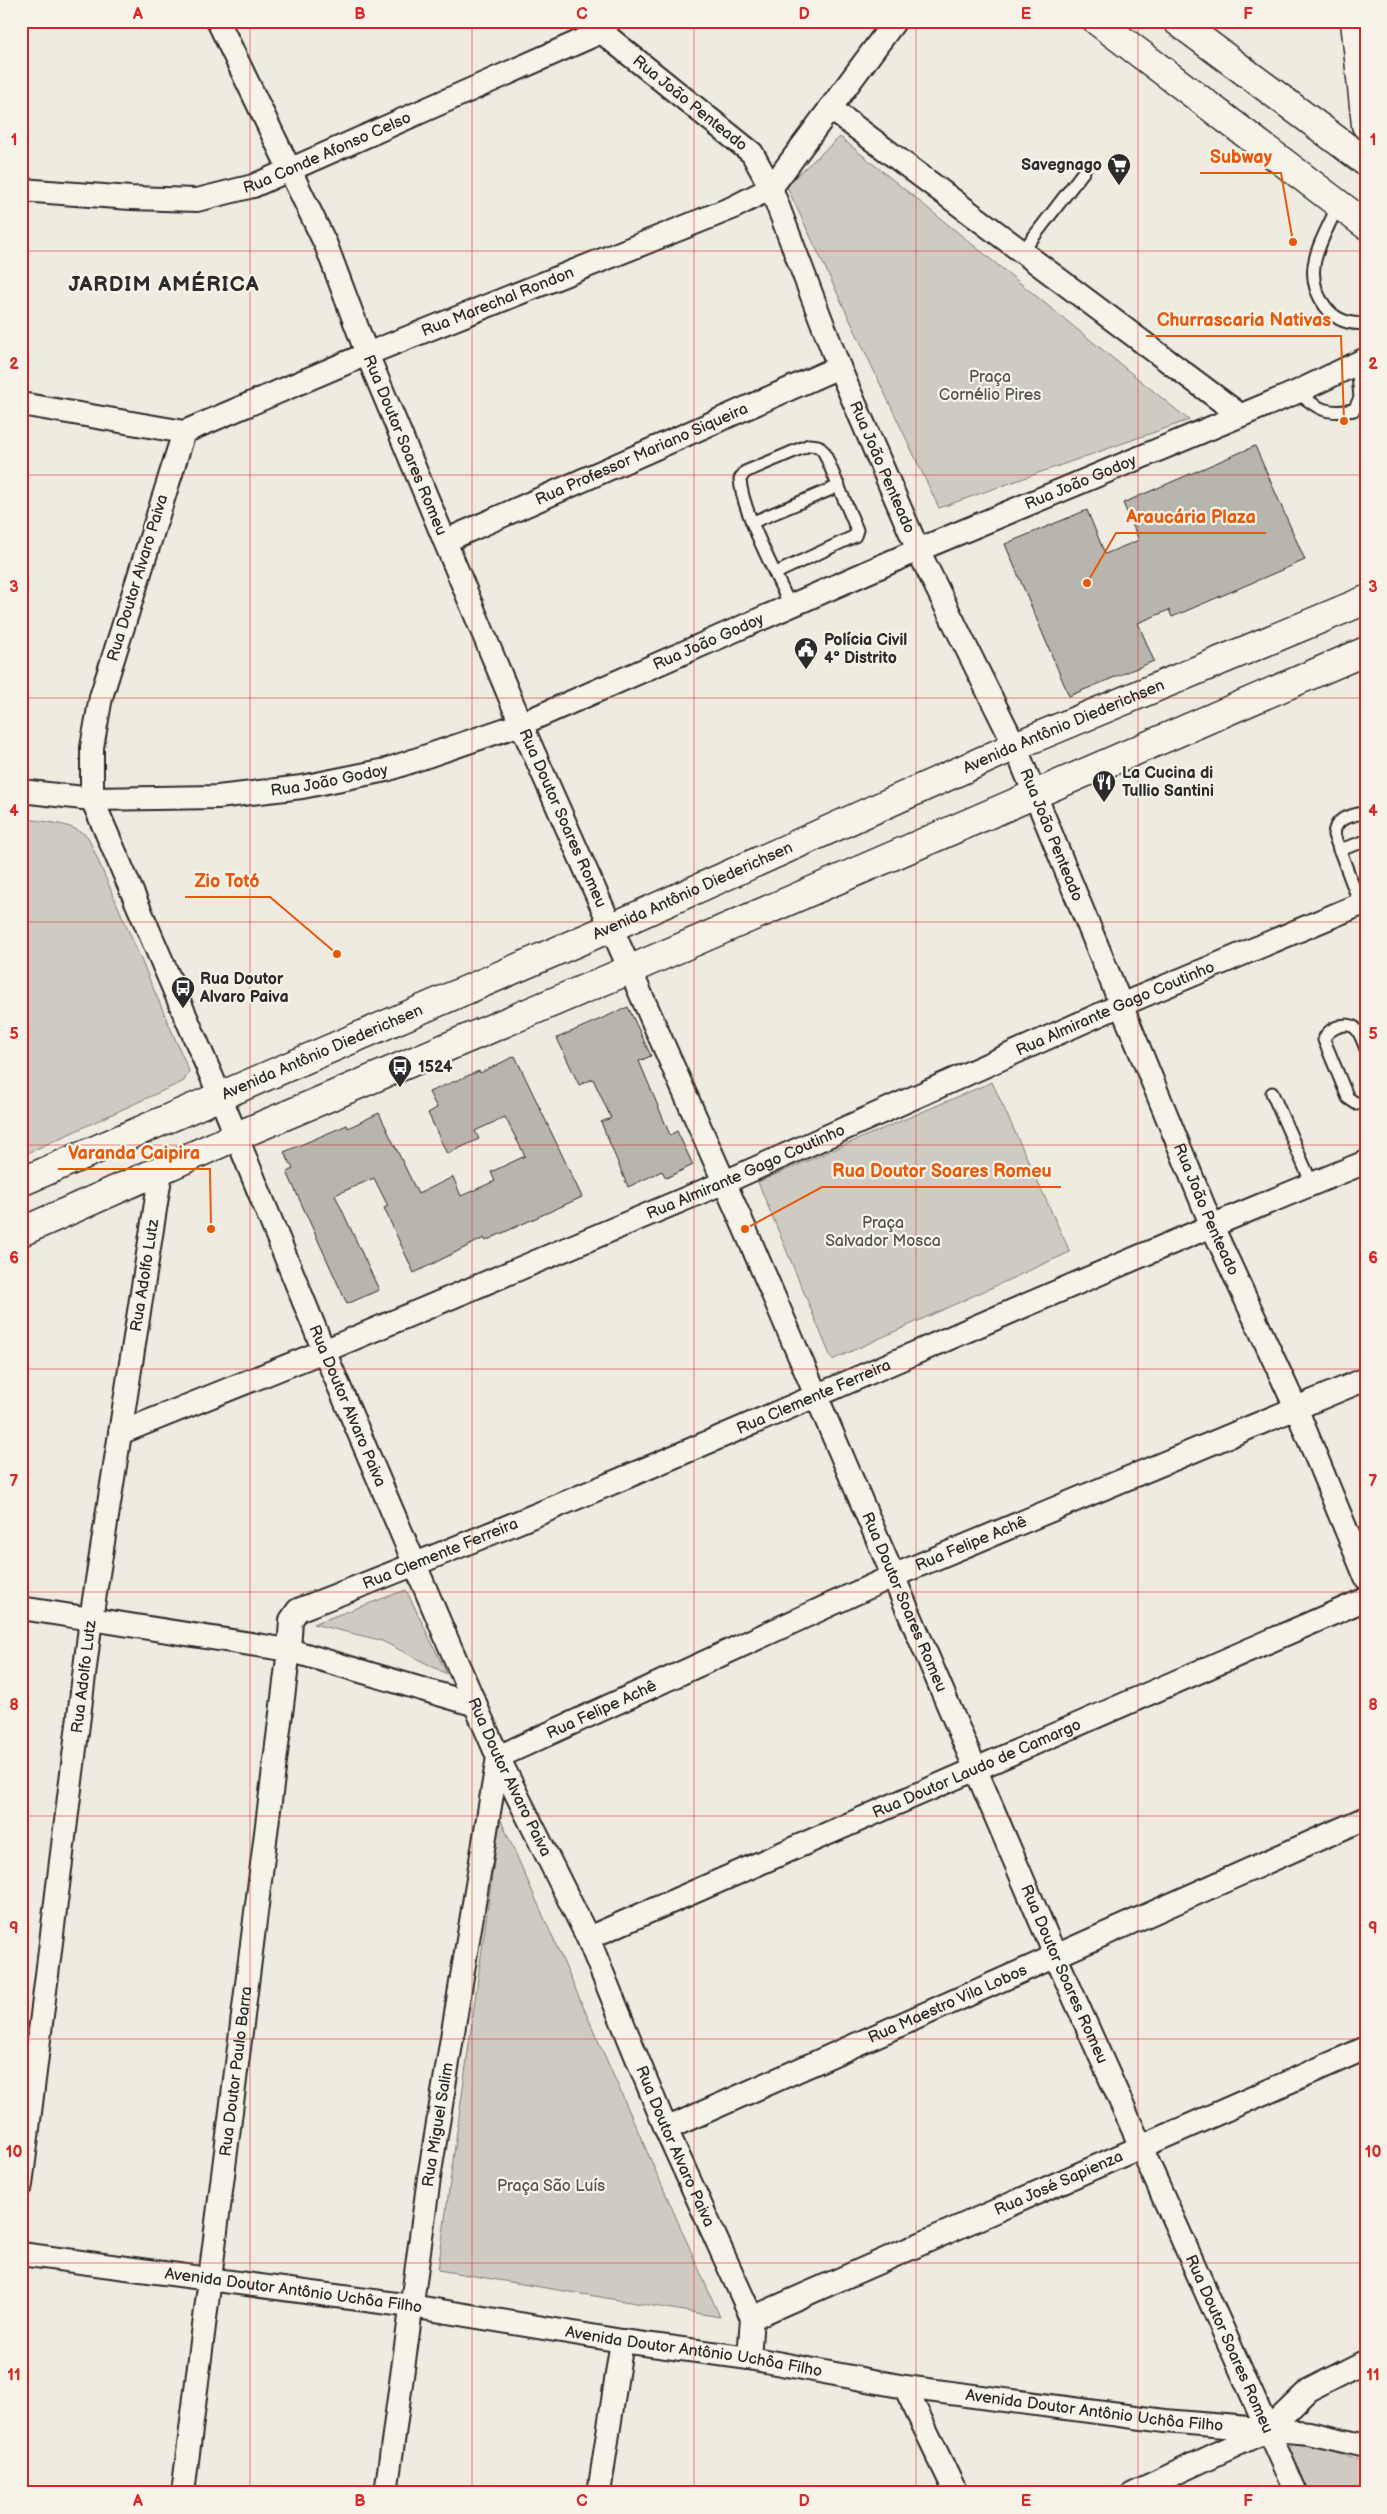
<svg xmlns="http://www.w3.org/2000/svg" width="1387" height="2514" viewBox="0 0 1387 2514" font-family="'Balsamiq Sans',sans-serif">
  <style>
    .green { fill: #cfcbc2; stroke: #7d7b76 }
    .building { fill: #b8b5ae; stroke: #2b2b2b }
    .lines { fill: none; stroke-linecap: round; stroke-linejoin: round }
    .lane-casing { stroke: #2b2b2b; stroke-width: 15 }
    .street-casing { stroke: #2b2b2b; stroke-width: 26 }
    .secondary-casing { stroke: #2b2b2b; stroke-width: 31 }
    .lane { stroke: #f7f3e8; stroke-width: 11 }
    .street { stroke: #f7f3e8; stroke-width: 22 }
    .secondary { stroke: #f7f3e8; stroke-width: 28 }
    .grid { fill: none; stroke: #d62828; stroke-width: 1; stroke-opacity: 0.55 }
    .labels { text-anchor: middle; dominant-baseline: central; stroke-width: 4.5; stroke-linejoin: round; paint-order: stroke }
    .street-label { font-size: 16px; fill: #2b2b2b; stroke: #f7f3e8 }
    .poi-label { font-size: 16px; font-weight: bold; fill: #2b2b2b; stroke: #f7f3e8; text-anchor: start }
    .park-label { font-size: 16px; fill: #545351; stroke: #f7f3e8 }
    .district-label { font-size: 21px; font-weight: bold; letter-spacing: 1px; fill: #2b2b2b; stroke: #f7f3e8 }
    .leader { fill: none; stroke: #e8590c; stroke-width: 2 }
    .callout-dot { fill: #e8590c; stroke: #f7f3e8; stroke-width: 2 }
    .callout-label { font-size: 18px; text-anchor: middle; font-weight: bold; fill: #e8590c; stroke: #f7f3e8; stroke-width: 4.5; stroke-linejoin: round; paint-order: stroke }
    .neatline { fill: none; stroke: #d62828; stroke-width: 2 }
    .grid-label { font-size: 16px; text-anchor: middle; font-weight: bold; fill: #d62828 }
  </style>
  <rect width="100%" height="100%" fill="#efebe0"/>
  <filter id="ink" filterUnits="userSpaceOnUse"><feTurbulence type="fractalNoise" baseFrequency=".02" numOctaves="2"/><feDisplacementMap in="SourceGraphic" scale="10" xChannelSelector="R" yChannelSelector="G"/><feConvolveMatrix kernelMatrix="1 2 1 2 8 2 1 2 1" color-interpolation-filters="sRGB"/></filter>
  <g filter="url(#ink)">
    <!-- green -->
    <g class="green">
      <path d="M840,137L1189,420L939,508L786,185Z"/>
      <path d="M21,818C44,822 70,822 88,837L189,1071L184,1081L21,1156Z"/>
      <path d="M992,1082L1070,1252L832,1360L758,1182Z"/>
      <path d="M406,1590L447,1674L380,1640L313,1624Z"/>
      <path d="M500,1818L720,2317L438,2270Z"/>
      <path d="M1301,2441L1323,2446L1366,2464V2493H1309L1289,2447Z"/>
    </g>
    <!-- building -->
    <g class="building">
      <path d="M1255,446L1305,560L1172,617L1169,610L1138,623L1154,661L1069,696L1005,544L1087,510L1105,554L1139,540L1123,503Z"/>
      <path d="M628,1007L651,1056L639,1061L670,1135L677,1131L693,1165L666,1178L662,1171L628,1187L601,1122L611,1118L593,1079L579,1085L557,1038Z"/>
      <path d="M515,1056L582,1197L485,1241L484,1238L414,1273L384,1208L388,1206L374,1178L335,1195L379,1290L347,1304L287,1172L293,1169L284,1152L347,1125L348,1128L379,1113L418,1194L453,1177L461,1196L495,1181L491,1172L525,1156L505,1117L475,1131L479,1139L447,1154L428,1113L437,1108L429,1092L479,1071L480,1073Z"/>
    </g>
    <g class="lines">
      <!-- lane casing -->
      <g class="lane-casing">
        <g id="lane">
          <path d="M1338,205C1323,240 1299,271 1325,306C1335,320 1349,325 1366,323"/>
          <path d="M1022,252L1084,171"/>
          <path d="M1297,392C1318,409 1326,415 1354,410L1360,398L1357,363"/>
          <path d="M753,522L839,486"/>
          <path d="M776,573L855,536L857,530L824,452L818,446L809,445L745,472L740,479C742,512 776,573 790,606"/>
          <path d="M1339,850L1366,841"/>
          <path d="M1360,904L1334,835C1335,817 1350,816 1366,812"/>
          <path d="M1366,1049C1363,1042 1360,1031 1354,1027C1344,1021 1326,1030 1324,1040L1348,1098L1357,1104L1366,1101"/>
          <path d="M1272,1093L1312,1184"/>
        </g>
      </g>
      <!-- street casing -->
      <g class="street-casing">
        <g id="street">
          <path id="s1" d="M218,21L326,245L367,354L521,724L745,1229L1055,1955L1296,2493"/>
          <path id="s2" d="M588,21L752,153L771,188L839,367L918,550L1015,746L1211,1224L1296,1408L1366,1578"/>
          <path d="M830,108L1240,415"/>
          <path id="s3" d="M21,190L131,198L197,200L253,186L601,32L609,22"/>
          <path id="s4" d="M21,404L184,432L367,354L732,208L771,188L895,21"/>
          <path id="s5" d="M184,432L101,697L92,747V799L220,1096L324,1351L448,1642L498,1757L588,1938L666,2129L752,2318L749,2358"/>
          <path id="s6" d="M445,541L839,367"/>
          <path id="s7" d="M21,791L92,799L218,797L302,787L386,770L521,724L918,550L1297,392L1366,359"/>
          <path id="s8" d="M120,1433L324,1351L725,1182L1121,1005L1366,902"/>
          <path d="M21,1608L289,1650L476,1705"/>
          <path id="s9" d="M498,1757L893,1576L1366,1379"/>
          <path id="s10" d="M588,1938L1366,1599"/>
          <path id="s11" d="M666,2129L1366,1818"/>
          <path id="s12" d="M21,2185L91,1619L161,1171"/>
          <path id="s13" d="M21,2254L411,2306L622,2341L749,2358L905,2387L1165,2421L1309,2433L1366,2446"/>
          <path id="s14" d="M752,2318L1366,2048"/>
          <path d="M905,2387L956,2493"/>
          <path id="s15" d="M183,2493L289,1650L291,1620L298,1610C658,1472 1008,1307 1366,1162"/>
          <path id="s16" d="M386,2493L429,2178L498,1757"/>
          <path d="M599,2493L622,2341"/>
          <path d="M1133,2493L1268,2430L1309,2390L1366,2361"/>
        </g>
      </g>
      <!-- secondary casing -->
      <g class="secondary-casing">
        <g id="secondary">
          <path d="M1097,21L1366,225"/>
          <path d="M1177,21L1366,162"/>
          <path d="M1355,21L1366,125"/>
          <path id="s17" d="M21,1182L610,928L1015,746L1366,600"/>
          <path d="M21,1232L237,1136L629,970L1366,651"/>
        </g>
      </g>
      <!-- lane -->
      <use href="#lane" class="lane"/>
      <!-- street -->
      <use href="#street" class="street"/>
      <!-- secondary -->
      <use href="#secondary" class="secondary"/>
    </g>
  </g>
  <!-- grid -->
  <path class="grid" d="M250,21V2493M472,21V2493M694,21V2493M916,21V2493M1138,21V2493M21,251H1366M21,475H1366M21,698H1366M21,922H1366M21,1145H1366M21,1369H1366M21,1592H1366M21,1816H1366M21,2039H1366M21,2263H1366"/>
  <!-- icons -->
  <defs>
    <g id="supermarket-pin" transform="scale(1.25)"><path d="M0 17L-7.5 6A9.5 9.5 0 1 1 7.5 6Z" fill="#2b2b2b" stroke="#f7f3e8"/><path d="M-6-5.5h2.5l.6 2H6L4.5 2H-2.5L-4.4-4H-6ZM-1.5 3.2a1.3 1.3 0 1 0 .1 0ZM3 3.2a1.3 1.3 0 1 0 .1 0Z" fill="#fff"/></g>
    <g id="civic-pin" transform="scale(1.25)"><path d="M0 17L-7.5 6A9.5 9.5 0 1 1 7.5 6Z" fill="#2b2b2b" stroke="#f7f3e8"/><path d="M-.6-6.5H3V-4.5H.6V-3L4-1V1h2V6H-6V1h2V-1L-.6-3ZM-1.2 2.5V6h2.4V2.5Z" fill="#fff"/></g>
    <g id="restaurant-pin" transform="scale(1.25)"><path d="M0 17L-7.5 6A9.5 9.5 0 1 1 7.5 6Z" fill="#2b2b2b" stroke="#f7f3e8"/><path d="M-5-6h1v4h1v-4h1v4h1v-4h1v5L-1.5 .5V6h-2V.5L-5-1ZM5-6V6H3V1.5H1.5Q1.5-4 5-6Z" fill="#fff"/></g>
    <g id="bus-pin" transform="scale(1.25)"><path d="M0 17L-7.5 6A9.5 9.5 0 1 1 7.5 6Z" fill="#2b2b2b" stroke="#f7f3e8"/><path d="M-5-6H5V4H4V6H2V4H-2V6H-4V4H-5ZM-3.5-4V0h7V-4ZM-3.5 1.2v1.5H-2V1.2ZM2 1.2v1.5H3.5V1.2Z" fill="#fff"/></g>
  </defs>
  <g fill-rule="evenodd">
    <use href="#supermarket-pin" x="1119" y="165"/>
    <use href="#civic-pin" x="806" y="649"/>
    <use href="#restaurant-pin" x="1104" y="782"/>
    <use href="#bus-pin" x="183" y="988"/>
    <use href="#bus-pin" x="400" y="1067"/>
  </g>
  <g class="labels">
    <!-- street labels -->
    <g class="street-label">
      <text stroke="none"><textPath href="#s2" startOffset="131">Rua João Penteado</textPath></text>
      <text stroke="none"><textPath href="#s3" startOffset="315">Rua Conde Afonso Celso</textPath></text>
      <text stroke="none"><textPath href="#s4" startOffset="505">Rua Marechal Rondon</textPath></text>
      <text stroke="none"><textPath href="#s1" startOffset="464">Rua Doutor Soares Romeu</textPath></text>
      <text stroke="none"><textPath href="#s6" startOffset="215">Rua Professor Mariano Siqueira</textPath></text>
      <text stroke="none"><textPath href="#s2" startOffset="551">Rua João Penteado</textPath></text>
      <text stroke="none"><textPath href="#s7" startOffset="1120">Rua João Godoy</textPath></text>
      <text transform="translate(138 578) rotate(-73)">Rua Doutor Alvaro Paiva</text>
      <text stroke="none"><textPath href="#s7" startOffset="715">Rua João Godoy</textPath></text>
      <text stroke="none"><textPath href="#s17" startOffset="1138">Avenida Antônio Diederichsen</textPath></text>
      <text stroke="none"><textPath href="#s7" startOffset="310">Rua João Godoy</textPath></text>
      <text stroke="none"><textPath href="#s1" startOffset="869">Rua Doutor Soares Romeu</textPath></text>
      <text stroke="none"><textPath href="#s2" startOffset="956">Rua João Penteado</textPath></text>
      <text stroke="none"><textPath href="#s17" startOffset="732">Avenida Antônio Diederichsen</textPath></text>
      <text stroke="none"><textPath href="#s8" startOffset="1082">Rua Almirante Gago Coutinho</textPath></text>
      <text stroke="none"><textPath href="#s17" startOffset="328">Avenida Antônio Diederichsen</textPath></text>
      <text stroke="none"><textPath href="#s8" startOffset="678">Rua Almirante Gago Coutinho</textPath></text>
      <text stroke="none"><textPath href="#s2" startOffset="1361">Rua João Penteado</textPath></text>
      <text stroke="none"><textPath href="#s12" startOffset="918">Rua Adolfo Lutz</textPath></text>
      <text stroke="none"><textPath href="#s15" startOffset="1450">Rua Clemente Ferreira</textPath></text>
      <text stroke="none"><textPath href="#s5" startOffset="1039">Rua Doutor Alvaro Paiva</textPath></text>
      <text stroke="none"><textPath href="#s9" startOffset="519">Rua Felipe Achê</textPath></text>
      <text stroke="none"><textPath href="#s15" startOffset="1045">Rua Clemente Ferreira</textPath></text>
      <text stroke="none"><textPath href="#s1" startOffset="1724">Rua Doutor Soares Romeu</textPath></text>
      <text stroke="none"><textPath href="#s12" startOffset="512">Rua Adolfo Lutz</textPath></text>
      <text stroke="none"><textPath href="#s9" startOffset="114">Rua Felipe Achê</textPath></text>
      <text stroke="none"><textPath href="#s10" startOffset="424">Rua Doutor Laudo de Camargo</textPath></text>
      <text stroke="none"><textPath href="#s5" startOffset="1444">Rua Doutor Alvaro Paiva</textPath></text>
      <text stroke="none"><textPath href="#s1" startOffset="2129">Rua Doutor Soares Romeu</textPath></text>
      <text stroke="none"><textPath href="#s11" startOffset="308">Rua Maestro Vila Lobos</textPath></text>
      <text stroke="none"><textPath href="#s15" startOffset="425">Rua Doutor Paulo Barra</textPath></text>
      <text stroke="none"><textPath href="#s16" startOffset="372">Rua Miguel Salim</textPath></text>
      <text stroke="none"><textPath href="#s5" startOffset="1849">Rua Doutor Alvaro Paiva</textPath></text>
      <text stroke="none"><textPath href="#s14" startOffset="335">Rua José Sapienza</textPath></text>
      <text stroke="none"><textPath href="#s13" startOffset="275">Avenida Doutor Antônio Uchôa Filho</textPath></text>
      <text stroke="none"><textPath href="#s1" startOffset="2534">Rua Doutor Soares Romeu</textPath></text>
      <text stroke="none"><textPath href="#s13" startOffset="680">Avenida Doutor Antônio Uchôa Filho</textPath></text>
      <text stroke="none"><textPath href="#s13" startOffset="1085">Avenida Doutor Antônio Uchôa Filho</textPath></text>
    </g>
    <!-- poi labels -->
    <g class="poi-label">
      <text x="1102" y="165" text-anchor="end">Savegnago</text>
      <text x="824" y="640">Polícia Civil<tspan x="824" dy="18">4º Distrito</tspan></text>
      <text x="1122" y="773">La Cucina di<tspan x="1122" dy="18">Tullio Santini</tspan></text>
      <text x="200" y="979">Rua Doutor<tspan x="200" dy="18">Alvaro Paiva</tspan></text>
      <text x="418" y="1067">1524</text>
    </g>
    <!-- park labels -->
    <g class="park-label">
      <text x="990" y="377">Praça<tspan x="990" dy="18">Cornélio Pires</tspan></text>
      <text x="883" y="1223">Praça<tspan x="883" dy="18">Salvador Mosca</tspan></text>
      <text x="551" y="2186">Praça São Luís</text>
    </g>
    <!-- district labels -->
    <g class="district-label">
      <text x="164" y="284">JARDIM AMÉRICA</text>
    </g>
  </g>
  <!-- callouts -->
  <path class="leader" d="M1293 242L1281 173H1200M1344 421L1341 336H1146M1087 583L1116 533H1266M337 954L270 897H185M211 1229L210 1169H58M745 1229L822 1187H1061"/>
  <g class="callout-dot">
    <circle cx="1293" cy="242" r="5"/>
    <circle cx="1344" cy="421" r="5"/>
    <circle cx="1087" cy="583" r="5"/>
    <circle cx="337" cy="954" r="5"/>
    <circle cx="211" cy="1229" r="5"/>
    <circle cx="745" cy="1229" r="5"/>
  </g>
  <g class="callout-label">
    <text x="1241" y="163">Subway</text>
    <text x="1244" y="326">Churrascaria Nativas</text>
    <text x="1191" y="523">Araucária Plaza</text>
    <text x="227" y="887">Zio Totó</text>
    <text x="134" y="1159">Varanda Caipira</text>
    <text x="942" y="1177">Rua Doutor Soares Romeu</text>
  </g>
  <!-- margin -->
  <rect width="1387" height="2514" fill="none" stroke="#f7f3e8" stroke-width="55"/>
  <rect x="28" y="28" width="1332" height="2458" class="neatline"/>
  <g class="grid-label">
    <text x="138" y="19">A</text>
    <text x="360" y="19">B</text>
    <text x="582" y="19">C</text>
    <text x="804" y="19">D</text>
    <text x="1026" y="19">E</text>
    <text x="1248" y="19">F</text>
    <text x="14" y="145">1</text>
    <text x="1373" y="145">1</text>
    <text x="14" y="369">2</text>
    <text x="1373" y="369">2</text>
    <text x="14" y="592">3</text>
    <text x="1373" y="592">3</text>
    <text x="14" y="816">4</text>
    <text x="1373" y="816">4</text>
    <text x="14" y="1039">5</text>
    <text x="1373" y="1039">5</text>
    <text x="14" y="1263">6</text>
    <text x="1373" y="1263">6</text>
    <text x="14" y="1486">7</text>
    <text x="1373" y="1486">7</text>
    <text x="14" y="1710">8</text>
    <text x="1373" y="1710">8</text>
    <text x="14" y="1933">9</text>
    <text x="1373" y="1933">9</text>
    <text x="14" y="2157">10</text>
    <text x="1373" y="2157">10</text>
    <text x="14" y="2380">11</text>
    <text x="1373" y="2380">11</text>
    <text x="138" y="2506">A</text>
    <text x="360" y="2506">B</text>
    <text x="582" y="2506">C</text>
    <text x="804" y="2506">D</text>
    <text x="1026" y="2506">E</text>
    <text x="1248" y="2506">F</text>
  </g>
</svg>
